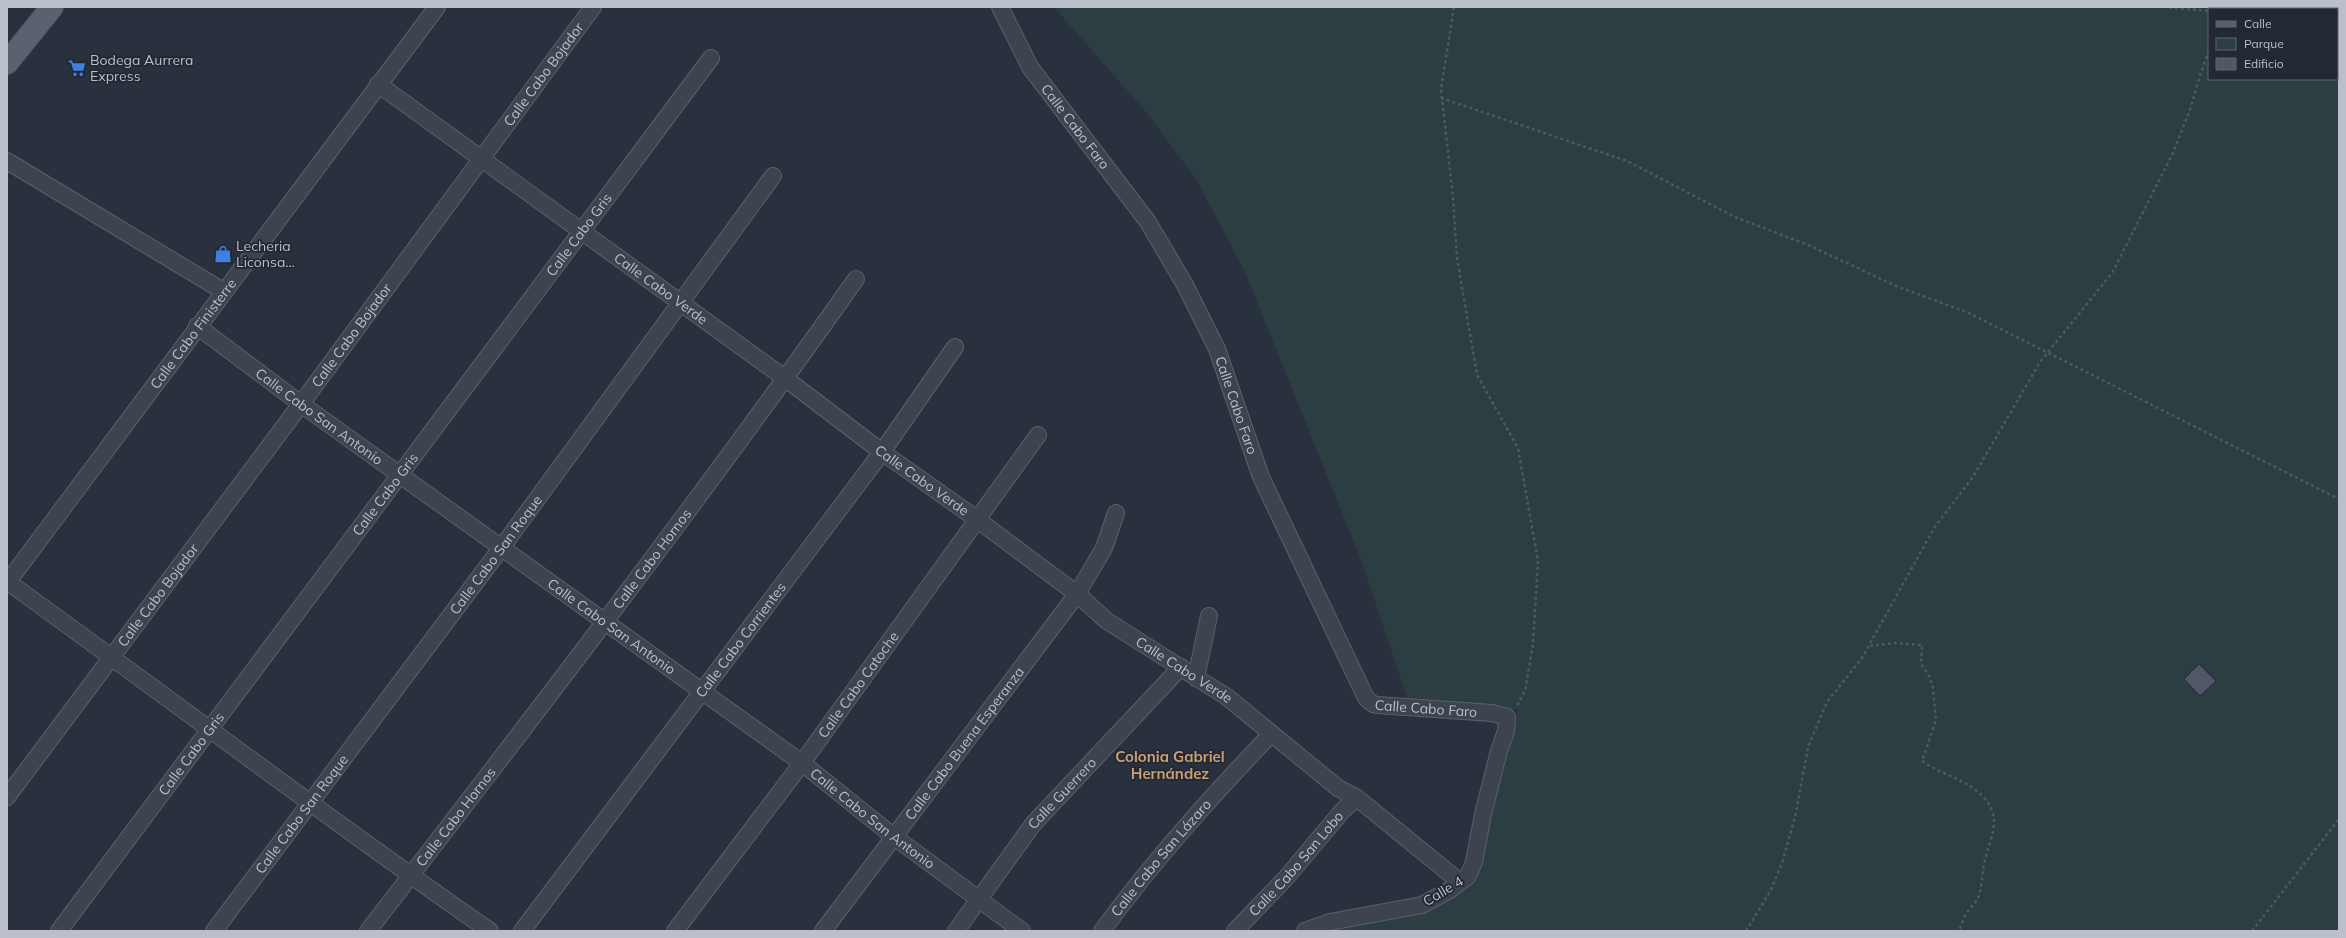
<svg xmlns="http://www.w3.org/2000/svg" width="2346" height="938" viewBox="0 0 2346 938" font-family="Mulish,sans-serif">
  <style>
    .green { fill: #2c3e41; fill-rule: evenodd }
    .building { fill: #505867; stroke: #242a36 }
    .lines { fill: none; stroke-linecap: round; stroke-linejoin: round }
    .street-casing { stroke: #5b616c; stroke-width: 18 }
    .primary-casing { stroke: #474c58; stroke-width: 24 }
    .path { stroke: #4b5b5f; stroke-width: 2.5; stroke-dasharray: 3 3; stroke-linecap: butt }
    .street { stroke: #3d434f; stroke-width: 16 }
    .primary { stroke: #5b626f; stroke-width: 22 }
    .labels { text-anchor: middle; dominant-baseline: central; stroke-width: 3.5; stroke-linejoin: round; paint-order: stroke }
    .poi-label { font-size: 14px; fill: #babfc9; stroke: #222834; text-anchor: start }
    .street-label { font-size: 14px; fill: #babfc9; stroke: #222834 }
    .neighbourhood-label { font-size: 15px; font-weight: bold; fill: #ca9f74; stroke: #222834 }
  </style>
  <rect width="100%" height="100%" fill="#29313f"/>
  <!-- green -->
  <path class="green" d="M1054,7H2339V931H1332L1465,886L1518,710L1408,700L1362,562L1244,270L1197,181L1148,114ZM2209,9H2337V79H2209Z"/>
  <!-- building -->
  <path class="building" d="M2199,664L2216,681L2200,696L2184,679Z"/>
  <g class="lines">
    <!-- street casing -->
    <g class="street-casing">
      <g id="street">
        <path id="s1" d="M1000,7L1030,67L1148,222L1185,285L1217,349L1261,477L1366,698L1373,704L1377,705L1492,713L1507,717L1506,731L1499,751L1483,814L1474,862L1468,876L1448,891L1422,905L1330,922L1305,931"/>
        <path id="s2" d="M378,84L786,379L882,452L978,520L1077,594L1107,621L1227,697L1338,788L1357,798L1460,882"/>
        <path d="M7,161L223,291"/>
        <path id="s3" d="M197,326L301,404L802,763L893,836L1022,931"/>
        <path d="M8,582C169,698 327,818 490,931"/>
        <path id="s4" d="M7,583L437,7"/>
        <path d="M1196,678L1209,616"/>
        <path id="s5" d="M7,797L301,404L593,7"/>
        <path id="s6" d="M59,931L711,58"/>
        <path id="s7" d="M214,931L502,547L773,176"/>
        <path id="s8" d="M368,931C534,716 700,500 856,279"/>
        <path id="s9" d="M522,931L882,452L955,347"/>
        <path id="s10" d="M675,931L802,763L1038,435"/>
        <path id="s11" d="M823,931L1077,594L1104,548L1116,513"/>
        <path id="s12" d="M956,931L1034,823L1181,667"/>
        <path id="s13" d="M1102,931C1153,861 1211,797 1271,734"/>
        <path id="s14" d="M1235,931L1285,879L1343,810L1357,798"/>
      </g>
    </g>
    <!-- primary casing -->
    <g class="primary-casing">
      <path id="primary" d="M7,63L52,7"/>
    </g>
    <!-- path -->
    <g class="path">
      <path d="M1454,7L1441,89L1453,198L1457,258L1477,375L1518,448L1538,561L1533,644L1525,691L1517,706"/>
      <path d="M2163,7L2209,11"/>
      <path d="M2263,9L2264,7"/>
      <path d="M2337,25H2339"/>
      <path d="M1441,98L1627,161L1735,217L1808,245L1896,286L1969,313L2339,499"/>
      <path d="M1870,646L1894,643L1922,645L1921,664L1929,676L1933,688L1936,720L1922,761C1939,773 1961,778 1978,792C2006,816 1990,835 1984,864C1982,874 1982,891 1977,900C1974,905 1969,909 1966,914C1963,919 1961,926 1959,931"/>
      <path d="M1746,931L1771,890L1783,860L1796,813L1808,747L1827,702L1862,658L1934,528L1973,477L2040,362L2112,273L2173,153L2191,107L2200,75L2209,51"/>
      <path d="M2252,931L2339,819"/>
    </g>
    <!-- street -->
    <use href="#street" class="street"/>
    <!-- primary -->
    <use href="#primary" class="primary"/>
  </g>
  <!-- icons -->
  <defs>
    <g id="supermarket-bare" transform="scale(1.38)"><path d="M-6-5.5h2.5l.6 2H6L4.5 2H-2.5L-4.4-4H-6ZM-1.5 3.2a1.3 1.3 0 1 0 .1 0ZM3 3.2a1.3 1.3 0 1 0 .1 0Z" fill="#3f7fe0" stroke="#222834" stroke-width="2.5" paint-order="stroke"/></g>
    <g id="shop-bare" transform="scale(1.38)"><path d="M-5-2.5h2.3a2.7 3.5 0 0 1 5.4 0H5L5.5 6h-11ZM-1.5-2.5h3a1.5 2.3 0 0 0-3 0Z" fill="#3f7fe0" stroke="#222834" stroke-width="2.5" paint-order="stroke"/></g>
  </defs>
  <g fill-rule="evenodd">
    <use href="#supermarket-bare" x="77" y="68"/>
    <use href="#shop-bare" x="223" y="254"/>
  </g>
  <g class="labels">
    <!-- poi labels -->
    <g class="poi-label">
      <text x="90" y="60">Bodega Aurrera<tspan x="90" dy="16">Express</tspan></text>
      <text x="236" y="246">Lecheria<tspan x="236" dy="16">Liconsa...</tspan></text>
    </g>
    <!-- street labels -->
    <g class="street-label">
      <text stroke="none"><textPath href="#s5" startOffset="900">Calle Cabo Bojador</textPath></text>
      <text stroke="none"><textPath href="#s1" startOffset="142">Calle Cabo Faro</textPath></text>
      <text stroke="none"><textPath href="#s6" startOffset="869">Calle Cabo Gris</textPath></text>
      <text stroke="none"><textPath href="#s2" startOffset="349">Calle Cabo Verde</textPath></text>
      <text stroke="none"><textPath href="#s4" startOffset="311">Calle Cabo Finisterre</textPath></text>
      <text stroke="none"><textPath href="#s5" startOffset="576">Calle Cabo Bojador</textPath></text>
      <text stroke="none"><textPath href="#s1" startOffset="466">Calle Cabo Faro</textPath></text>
      <text stroke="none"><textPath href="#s3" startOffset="152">Calle Cabo San Antonio</textPath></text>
      <text stroke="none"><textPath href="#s2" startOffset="673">Calle Cabo Verde</textPath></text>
      <text stroke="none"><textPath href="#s6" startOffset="545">Calle Cabo Gris</textPath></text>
      <text stroke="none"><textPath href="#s7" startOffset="470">Calle Cabo San Roque</textPath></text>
      <text stroke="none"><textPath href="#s8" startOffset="468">Calle Cabo Hornos</textPath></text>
      <text stroke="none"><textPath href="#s5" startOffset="252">Calle Cabo Bojador</textPath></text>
      <text stroke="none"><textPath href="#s3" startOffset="512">Calle Cabo San Antonio</textPath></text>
      <text stroke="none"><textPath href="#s9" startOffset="364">Calle Cabo Corrientes</textPath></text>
      <text stroke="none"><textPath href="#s2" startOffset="997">Calle Cabo Verde</textPath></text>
      <text stroke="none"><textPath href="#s10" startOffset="307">Calle Cabo Catoche</textPath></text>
      <text stroke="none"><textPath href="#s1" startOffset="849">Calle Cabo Faro</textPath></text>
      <text stroke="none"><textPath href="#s11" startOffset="235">Calle Cabo Buena Esperanza</textPath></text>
      <text stroke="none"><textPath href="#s6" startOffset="221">Calle Cabo Gris</textPath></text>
      <text stroke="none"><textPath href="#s12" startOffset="174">Calle Guerrero</textPath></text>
      <text stroke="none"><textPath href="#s7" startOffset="146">Calle Cabo San Roque</textPath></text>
      <text stroke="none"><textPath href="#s8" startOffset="144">Calle Cabo Hornos</textPath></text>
      <text stroke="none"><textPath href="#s3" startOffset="836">Calle Cabo San Antonio</textPath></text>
      <text stroke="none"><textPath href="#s13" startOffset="94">Calle Cabo San Lázaro</textPath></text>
      <text stroke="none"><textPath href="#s14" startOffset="91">Calle Cabo San Lobo</textPath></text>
      <text transform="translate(1443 891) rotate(-31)">Calle 4</text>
    </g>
    <!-- neighbourhood labels -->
    <g class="neighbourhood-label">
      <text x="1170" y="756">Colonia Gabriel<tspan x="1170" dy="17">Hernández</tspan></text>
    </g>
  </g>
  <!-- border -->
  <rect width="2346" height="938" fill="none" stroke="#babfc9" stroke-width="16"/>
  <!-- legend -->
  <rect x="2208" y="8" width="130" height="72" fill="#222834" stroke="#5f6470"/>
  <rect x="2216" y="21" width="20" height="6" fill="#5b626f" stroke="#5f6470"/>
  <text x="2244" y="28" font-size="12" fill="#babfc9">Calle</text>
  <rect x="2216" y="38" width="20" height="12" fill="#2c3e41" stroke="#5f6470"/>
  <text x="2244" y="48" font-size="12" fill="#babfc9">Parque</text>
  <rect x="2216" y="58" width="20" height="12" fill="#505867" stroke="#5f6470"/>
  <text x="2244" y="68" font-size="12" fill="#babfc9">Edificio</text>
</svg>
